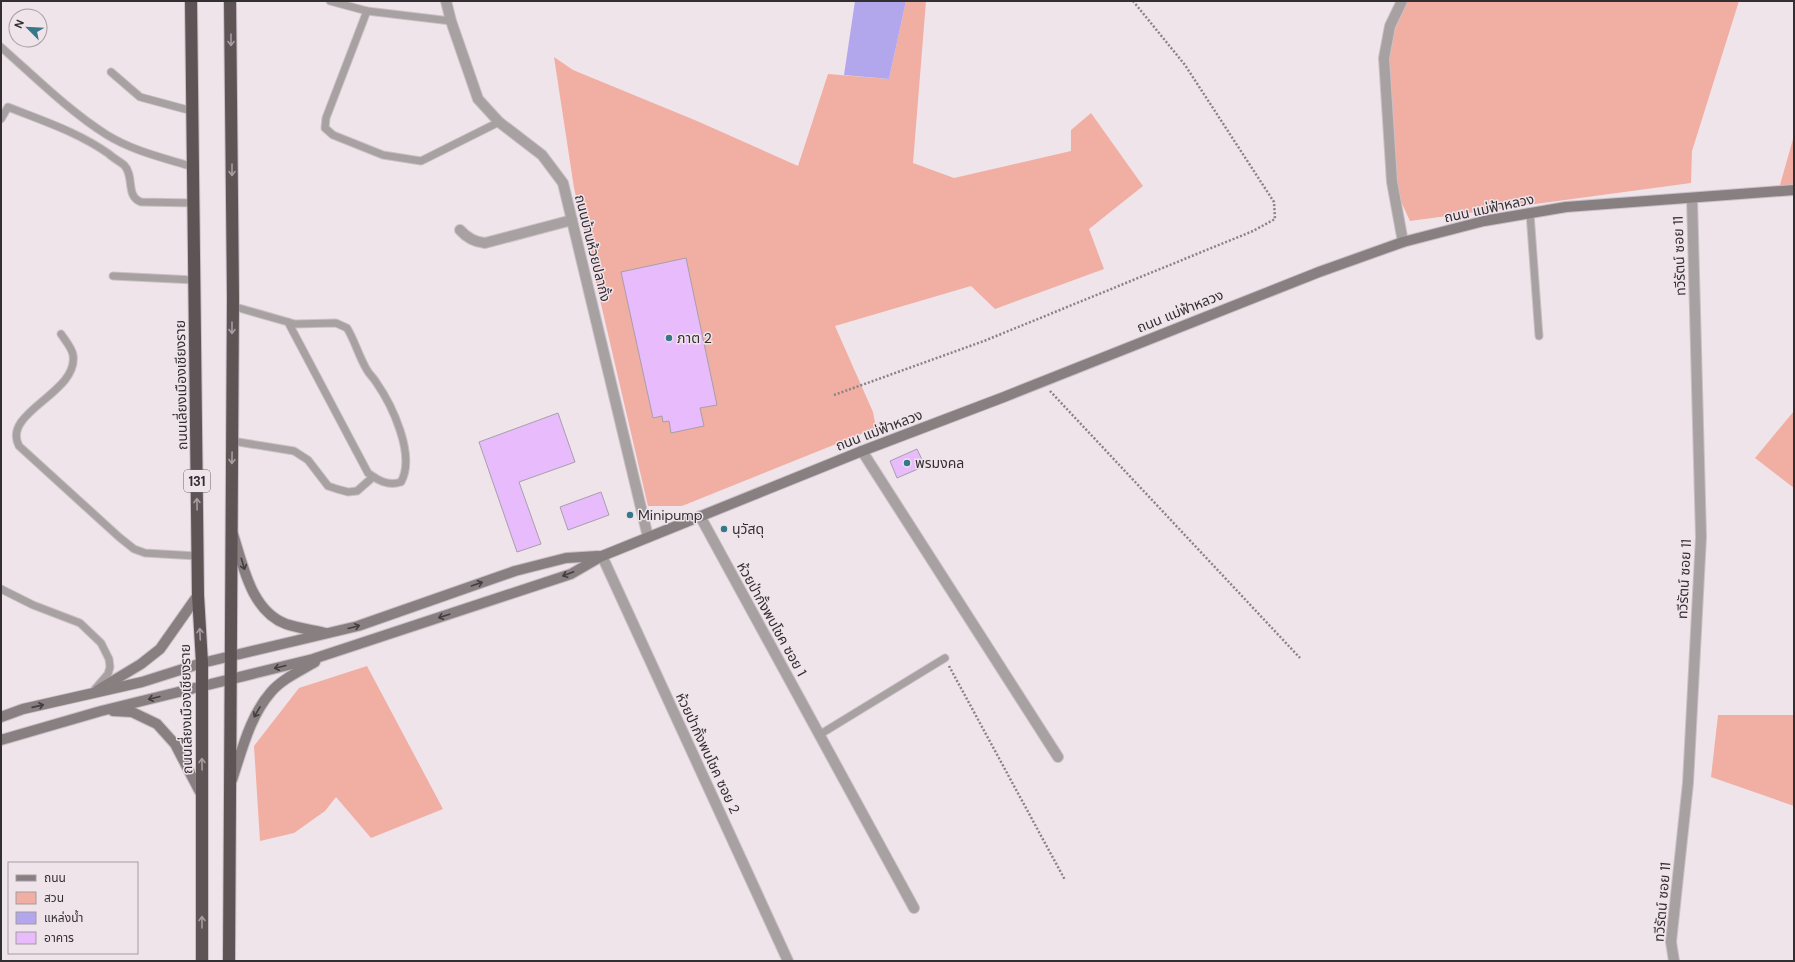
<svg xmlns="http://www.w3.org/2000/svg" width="1795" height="962" viewBox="0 0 1795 962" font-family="'DM Sans','Noto Sans Thai',sans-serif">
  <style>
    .green { fill: #f1aea3 }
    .water { fill: #b2a7ed }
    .building { fill: #e8bcfc; stroke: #a69fa9 }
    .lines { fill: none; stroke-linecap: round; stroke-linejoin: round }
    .lane-casing { stroke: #cac0c6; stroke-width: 9 }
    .street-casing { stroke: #cac0c6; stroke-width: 12 }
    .secondary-casing { stroke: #cac0c6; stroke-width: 12 }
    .highway-casing { stroke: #cac0c6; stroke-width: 14 }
    .path { stroke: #8a8287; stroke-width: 2.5; stroke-dasharray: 2 2; stroke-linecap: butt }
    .lane { stroke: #a7a1a2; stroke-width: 7 }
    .street { stroke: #a7a1a2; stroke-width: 10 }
    .secondary { stroke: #887f81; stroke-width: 10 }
    .highway { stroke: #5e5355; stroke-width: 12 }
    .oneway { stroke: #a79ca0 }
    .oneway2 { stroke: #433e41 }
    .poi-dot { fill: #357889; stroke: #f0e4eb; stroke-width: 1.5 }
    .labels { text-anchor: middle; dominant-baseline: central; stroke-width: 3; stroke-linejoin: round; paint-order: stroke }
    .shield { fill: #f0e4eb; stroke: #6b6569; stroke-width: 1 }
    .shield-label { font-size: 13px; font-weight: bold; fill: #322e31 }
    .street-label { font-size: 14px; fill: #322e31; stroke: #f0e4eb }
    .poi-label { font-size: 14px; fill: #322e31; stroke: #f0e4eb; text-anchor: start }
  </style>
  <rect width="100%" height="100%" fill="#f0e4eb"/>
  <!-- green -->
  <g class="green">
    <path d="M906,1H926L913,163L954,178L1071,151V130L1091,113L1143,186L1089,229L1104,269L995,309L971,286L835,326L873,412L876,428L682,506H648L574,188L554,57L573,70L697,121L798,166L828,74L889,79Z"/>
    <path d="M1402,1H1739L1692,151L1691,183L1410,221L1392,182L1384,58Z"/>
    <path d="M1794,136V189L1778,192L1793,139Z"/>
    <path d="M1794,411V488L1755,458Z"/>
    <path d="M367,666L443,809L371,838L336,797L325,811L294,833L260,841L254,746L299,688Z"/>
    <path d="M1718,715H1794V806L1711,777Z"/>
  </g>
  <!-- water -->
  <path class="water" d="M855,1H906L889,79L844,75Z"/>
  <!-- building -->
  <g class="building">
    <path d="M686,258L717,405L700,408L704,426L671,433L669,421L663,422L662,416L653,418L621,272Z"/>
    <path d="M558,413L575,462L519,482L541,544L517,552L479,442Z"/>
    <path d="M917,449L925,466L897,478L890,461Z"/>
    <path d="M601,492L609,515L568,530L560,507Z"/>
  </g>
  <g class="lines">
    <!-- lane casing -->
    <g class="lane-casing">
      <g id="lane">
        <path d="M330,1L367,11L451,21"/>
        <path d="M367,11L326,118L325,128L333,135L383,155L421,161L499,122"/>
        <path d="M1,47C35,77 69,111 107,135C133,151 164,158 193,167"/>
        <path d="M111,72L140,97L192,111"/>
        <path d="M1,119L8,107C43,121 78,132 109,154C113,158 119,161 124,165C135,176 125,196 141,202L194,203"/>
        <path d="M1530,213L1539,336"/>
        <path d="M113,276L194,280"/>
        <path d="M232,306L295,324L336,323L347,328C355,341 359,357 367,370C369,374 373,377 376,382C392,405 416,455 401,482C388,486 379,481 368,473L288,322"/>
        <path d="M61,334C65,340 72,348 73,355C79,393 1,412 19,446L119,537L134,549L145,553L197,556"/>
        <path d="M232,441L294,451L308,460L328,486L337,489L348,492L357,491L373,477"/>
        <path d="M1,589L33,605L80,623L101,643L109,659L110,667L108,674L95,689"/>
        <path d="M819,735L945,658"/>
      </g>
    </g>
    <!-- street casing -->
    <g class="street-casing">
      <g id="street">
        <path d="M446,1L451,21L478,99L499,122L542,155L563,183L648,537"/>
        <path d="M1402,1L1390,26L1384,58L1392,182L1403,242"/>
        <path d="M460,230C467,238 474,242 485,243L572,220"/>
        <path d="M862,451L1058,757"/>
        <path d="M700,516L914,908"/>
        <path d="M602,556L788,961"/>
        <path d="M1674,961L1671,942L1688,783L1701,537L1692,198"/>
      </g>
    </g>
    <!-- secondary casing -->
    <g class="secondary-casing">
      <g id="secondary">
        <path d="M233,534C243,565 251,611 286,624C298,628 312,630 325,633"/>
        <path d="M98,690L141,664L160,649L198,595"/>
        <path d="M113,711L132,712L157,724L175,744L202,796"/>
        <path d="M1,717L23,709L142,682L202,663L358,626L515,571L566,558L598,556"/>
        <path d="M1,740L101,711L313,659L571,574L602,556L862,451L1004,397L1319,272L1403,242L1484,221L1566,207L1794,190"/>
        <path d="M232,780C242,750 250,716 271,692C282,679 300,671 315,662"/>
      </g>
    </g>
    <!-- highway casing -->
    <g class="highway-casing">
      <g id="highway">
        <path d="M191,1L198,595L202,663V961"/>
        <path d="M229,961L233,298L230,1"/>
      </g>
    </g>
    <!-- path -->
    <g class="path">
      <path d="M1050,391L1300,658"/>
      <path d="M834,395L984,341L1253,231L1275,219L1274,202L1185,65L1133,1"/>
      <path d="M949,666L1065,880"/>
    </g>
    <!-- lane -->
    <use href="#lane" class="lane"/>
    <!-- street -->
    <use href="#street" class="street"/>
    <!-- secondary -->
    <use href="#secondary" class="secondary"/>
    <!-- highway -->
    <use href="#highway" class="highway"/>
  </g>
  <!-- one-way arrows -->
  <defs><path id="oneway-shaft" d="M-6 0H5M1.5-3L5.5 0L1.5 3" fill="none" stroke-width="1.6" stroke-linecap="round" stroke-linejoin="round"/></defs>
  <g class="oneway">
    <use href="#oneway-shaft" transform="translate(231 40) rotate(90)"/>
    <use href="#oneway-shaft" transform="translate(232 170) rotate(90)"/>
    <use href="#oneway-shaft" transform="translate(232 328) rotate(90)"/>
    <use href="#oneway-shaft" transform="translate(232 458) rotate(91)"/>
    <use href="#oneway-shaft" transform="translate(197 504) rotate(-91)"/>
    <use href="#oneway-shaft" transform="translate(200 634) rotate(-93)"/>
    <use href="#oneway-shaft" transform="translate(202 764) rotate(-91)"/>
    <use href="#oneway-shaft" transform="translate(202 922) rotate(-90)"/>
  </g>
  <g class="oneway2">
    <use href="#oneway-shaft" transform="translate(243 564) rotate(73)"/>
    <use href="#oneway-shaft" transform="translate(568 574) rotate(159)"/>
    <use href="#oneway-shaft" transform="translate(477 584) rotate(-19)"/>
    <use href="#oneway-shaft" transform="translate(444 616) rotate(162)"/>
    <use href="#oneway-shaft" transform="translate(354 627) rotate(-15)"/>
    <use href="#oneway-shaft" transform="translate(280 667) rotate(166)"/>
    <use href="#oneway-shaft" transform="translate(154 698) rotate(166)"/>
    <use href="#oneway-shaft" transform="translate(38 706) rotate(-13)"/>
    <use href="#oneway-shaft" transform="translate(257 712) rotate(120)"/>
  </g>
  <!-- markers -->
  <g class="poi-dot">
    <circle cx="669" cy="338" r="4"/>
    <circle cx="907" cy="463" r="4"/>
    <circle cx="630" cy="515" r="4"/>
    <circle cx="724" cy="529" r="4"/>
  </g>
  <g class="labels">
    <!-- shield labels -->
    <rect class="shield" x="184" y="470" width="26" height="22" rx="3"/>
    <g class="shield-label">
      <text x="197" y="481">131</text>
    </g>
    <!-- street labels -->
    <g class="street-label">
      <text transform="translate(1489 208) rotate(-12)">ถนน แม่ฟ้าหลวง</text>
      <text transform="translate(593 248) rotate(76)">ถนนบ้านห้วยปลากั้ง</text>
      <text transform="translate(1679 256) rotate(-92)">ทวีรัตน์ ซอย 11</text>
      <text transform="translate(1180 311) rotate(-22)">ถนน แม่ฟ้าหลวง</text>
      <text transform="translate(181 385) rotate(-91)">ถนนเลี่ยงเมืองเชียงราย</text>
      <text transform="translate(879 430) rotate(-21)">ถนน แม่ฟ้าหลวง</text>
      <text transform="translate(1684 579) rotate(-87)">ทวีรัตน์ ซอย 11</text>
      <text transform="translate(772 619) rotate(61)">ห้วยป่ากั้งพบโชค ซอย 1</text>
      <text transform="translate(186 709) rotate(-91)">ถนนเลี่ยงเมืองเชียงราย</text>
      <text transform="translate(708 753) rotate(65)">ห้วยป่ากั้งพบโชค ซอย 2</text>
      <text transform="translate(1662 902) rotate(-85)">ทวีรัตน์ ซอย 11</text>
    </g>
    <!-- poi labels -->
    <g class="poi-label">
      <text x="677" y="338">ภาต 2</text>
      <text x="915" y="463">พรมงคล</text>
      <text x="638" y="515">Minipump</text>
      <text x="732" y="529">นุวัสดุ</text>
    </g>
  </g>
  <!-- border -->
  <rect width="1795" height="962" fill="none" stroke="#322e31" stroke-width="4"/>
  <!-- legend -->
  <rect x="8" y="862" width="130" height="92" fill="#f0e4eb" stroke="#a49ba1"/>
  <rect x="16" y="875" width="20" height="6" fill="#887f81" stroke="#a49ba1"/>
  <text x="44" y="882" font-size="12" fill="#322e31">ถนน</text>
  <rect x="16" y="892" width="20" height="12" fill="#f1aea3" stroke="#a49ba1"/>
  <text x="44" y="902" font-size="12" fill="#322e31">สวน</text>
  <rect x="16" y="912" width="20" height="12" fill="#b2a7ed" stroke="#a49ba1"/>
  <text x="44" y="922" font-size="12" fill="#322e31">แหล่งน้ำ</text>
  <rect x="16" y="932" width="20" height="12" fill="#e8bcfc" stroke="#a49ba1"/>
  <text x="44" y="942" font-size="12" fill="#322e31">อาคาร</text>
  <!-- north arrow -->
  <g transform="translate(28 28) rotate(294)"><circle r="19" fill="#f0e4eb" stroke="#a49ba1"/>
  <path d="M0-3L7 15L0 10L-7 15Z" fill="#357889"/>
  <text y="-6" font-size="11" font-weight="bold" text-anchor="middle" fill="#322e31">N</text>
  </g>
</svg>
